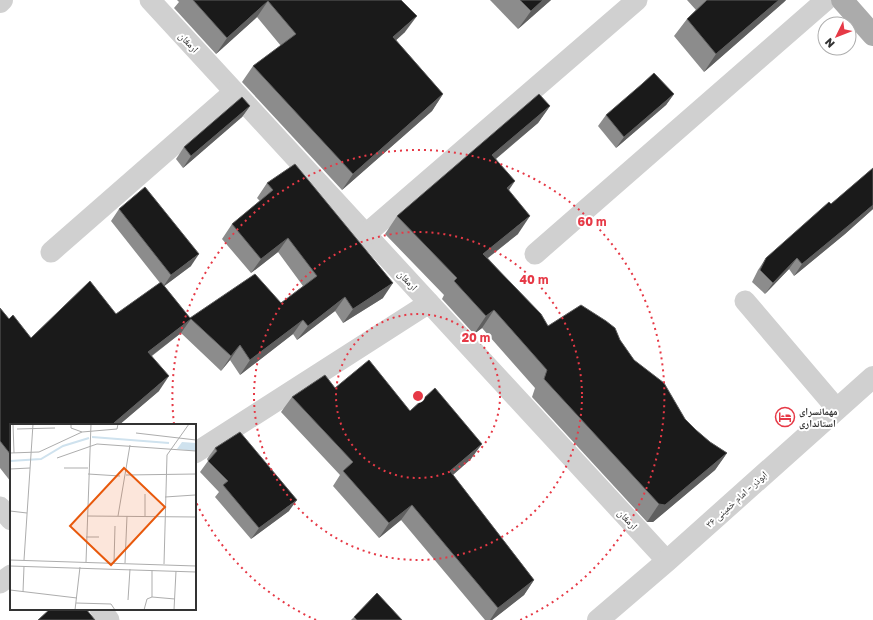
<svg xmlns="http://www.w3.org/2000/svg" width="873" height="620" viewBox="0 0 873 620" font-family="'Golos Text','Noto Naskh Arabic',sans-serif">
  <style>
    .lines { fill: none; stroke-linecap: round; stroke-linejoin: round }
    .minor { stroke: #d0d0d0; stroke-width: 21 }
    .tertiary { stroke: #d0d0d0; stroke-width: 22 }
    .primary { stroke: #ababab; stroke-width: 22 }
    .wall { fill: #8c8c8c }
    .shaded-wall { fill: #5f5f5f }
    .building { fill: #1a1a1a; stroke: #5f5f5f }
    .ring { fill: none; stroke: #e63946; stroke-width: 2; stroke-dasharray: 2 4 }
    .labels { text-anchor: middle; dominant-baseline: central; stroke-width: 4; stroke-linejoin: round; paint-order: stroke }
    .street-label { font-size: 10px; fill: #333; stroke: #fff }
    .poi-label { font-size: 10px; font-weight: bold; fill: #333; stroke: #fff; text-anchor: start }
    .inset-river { fill: none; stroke: #cfe2ee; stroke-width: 2 }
    .inset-road { fill: none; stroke: #adadad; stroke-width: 1 }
    .view { fill: #e8590c; fill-opacity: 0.15; stroke: #e8590c; stroke-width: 2 }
    .inset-edge { fill: none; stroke: #333; stroke-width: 2 }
    .centre { fill: #e63946; stroke: #fff; stroke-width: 2 }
    .ring-label { font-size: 12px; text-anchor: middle; font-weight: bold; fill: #e63946; stroke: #fff; stroke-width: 4; stroke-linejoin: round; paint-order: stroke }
  </style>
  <rect width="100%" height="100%" fill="#fff"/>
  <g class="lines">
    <!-- minor -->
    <g class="minor">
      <path d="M150,0L667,561"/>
      <path d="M366,234L637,0"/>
      <path d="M51,252L234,92"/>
      <path d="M535,254L826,0"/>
      <path d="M745,301L837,409"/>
      <path d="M195,453L429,303"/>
      <path d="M0,507L11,520"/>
      <path d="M0,583L11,575"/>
      <path d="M100,609L109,620"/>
    </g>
    <!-- tertiary -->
    <g class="tertiary">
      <path d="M0,2L2,0"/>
      <path d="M598,620L667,561L873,377"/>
    </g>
    <!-- primary -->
    <path class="primary" d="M842,0L873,35"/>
  </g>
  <!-- wall -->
  <g class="wall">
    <path d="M177,0H401L405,32L396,40L443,94L432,111L342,190L242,82L253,66L281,46L257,17L216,54L174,8L179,2Z"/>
    <path d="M490,0H551L518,29Z"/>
    <path d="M687,0H786L784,2L704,72L674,36L687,19L696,10Z"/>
    <path d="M674,94L666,105L616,148L598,126L606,115Z"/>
    <path d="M250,106L242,117L183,168L176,159L184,147Z"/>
    <path d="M550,106L538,123L496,159L509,190L518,234L488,258L548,326L620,340L634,360L685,419L696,430L710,442L727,453L715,470L653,522H647L532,397L535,388L482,328L474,334L442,299L444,295L385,234L397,216Z"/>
    <path d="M873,168V209L845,234L794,276L789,269L765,294L752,282L758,270L766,258L831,204Z"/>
    <path d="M267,183L383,298L343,323L335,311L297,340L293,334L240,375L230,360L221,371L181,333L152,356L159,391L119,425H11V482L0,468V308L9,319L31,338L116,314L160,283L111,221L119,209L191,266L164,286L190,318L281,303L303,286L278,252L251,273L222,239L232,224L260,201L257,198Z"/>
    <path d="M335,388L410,411L471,459L453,475L534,580L524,595L492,620H485L401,520L379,538L333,486L340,475L281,412L292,397Z"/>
    <path d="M215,448L289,511L251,539L215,497L219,492L200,472L208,461L207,459Z"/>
    <path d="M354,617L402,620H351Z"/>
  </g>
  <!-- shaded-wall -->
  <g class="shaded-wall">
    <path d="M543,0H551L518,29L531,11Z"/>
    <path d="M779,0H786L784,2L704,72L716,54Z"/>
    <path d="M268,1L257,17L216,54L227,38Z"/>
    <path d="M417,16L405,32L382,53L393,37Z"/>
    <path d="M443,94L432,111L342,190L353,174Z"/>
    <path d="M674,94L666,105L616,148L624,137Z"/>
    <path d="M250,106L242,117L183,168L191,156Z"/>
    <path d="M550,106L538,123L480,172L492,155Z"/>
    <path d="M515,181L503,199L507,188Z"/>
    <path d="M873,205V209L845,234L794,276L802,264Z"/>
    <path d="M530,216L518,234L471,271L483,254Z"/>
    <path d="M288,238L278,252L251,273L261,259Z"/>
    <path d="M199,254L191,266L163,287L171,275Z"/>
    <path d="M797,258L789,269L765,294L773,283Z"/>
    <path d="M393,283L383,298L343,323L353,309Z"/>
    <path d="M345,297L335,311L297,340L308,326Z"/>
    <path d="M494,310L482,328L474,334L486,316Z"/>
    <path d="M191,319L181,333L138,366L148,352Z"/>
    <path d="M303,320L293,334L240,375L250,360Z"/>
    <path d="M240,345L230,360L221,371L231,356Z"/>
    <path d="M169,376L159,391L119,425H113L114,423Z"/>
    <path d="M482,444L471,459L440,486L450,471Z"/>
    <path d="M727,453L715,470L653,522H647L659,504Z"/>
    <path d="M297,500L289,511L251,539L259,528Z"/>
    <path d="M412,505L401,520L379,538L389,523Z"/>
    <path d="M534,580L524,595L492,620H490L498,608Z"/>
  </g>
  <!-- building -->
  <g class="building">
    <path d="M193,0H401L417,16L393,37L443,94L353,174L253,66L296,34L268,1L227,38Z"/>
    <path d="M520,0H543L531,11Z"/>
    <path d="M707,0H779L716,54L687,19Z"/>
    <path d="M654,73L674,94L624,137L606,115L642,84Z"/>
    <path d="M539,94L550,106L492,155L515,181L507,188L530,216L483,254L541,314L548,326L581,305L606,321L615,328L620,340L634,360L664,383L685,419L696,430L710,442L727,453L665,505L659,504L544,379L547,370L494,310L486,316L454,281L457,278L397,216Z"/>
    <path d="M242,97L250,106L191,156L184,147Z"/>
    <path d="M295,164L393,283L353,309L345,297L308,326L303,320L250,360L240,345L231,356L191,319L148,352L169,376L114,423L115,425H11V455L0,441V308L9,319L13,315L31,338L90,281L116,314L161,282L190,318L255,274L281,303L317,276L288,238L261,259L232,224L273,190L267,183Z"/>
    <path d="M873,168V205L853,222L802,264L797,258L773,283L760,270L766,258L829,202L831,204Z"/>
    <path d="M145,187L199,254L171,275L119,209Z"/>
    <path d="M369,360L410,411L435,388L482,444L450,471L534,580L498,608L412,505L389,523L343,471L353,462L292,397L325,375L335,388Z"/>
    <path d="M240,432L297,500L259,528L223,485L228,481L208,461L217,451L215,448Z"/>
    <path d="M377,593L402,620H357L354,617Z"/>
    <path d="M50,609H86L95,620H38Z"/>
  </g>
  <!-- distance rings -->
  <g class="ring">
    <circle cx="418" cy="396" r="82"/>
    <circle cx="418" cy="396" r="164"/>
    <path d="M316 620A246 246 0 0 1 195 500M174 424A246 246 0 1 1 520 620"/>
  </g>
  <!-- icons -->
  <defs>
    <g id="hotel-ring" transform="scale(1)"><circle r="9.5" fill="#fff" stroke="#e63946" stroke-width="1.5"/><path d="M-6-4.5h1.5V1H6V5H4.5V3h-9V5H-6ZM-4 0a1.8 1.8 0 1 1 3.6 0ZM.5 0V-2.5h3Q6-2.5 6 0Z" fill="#e63946"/></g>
  </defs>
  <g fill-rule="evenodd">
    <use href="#hotel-ring" x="785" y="417"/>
  </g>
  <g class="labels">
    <!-- street labels -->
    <g class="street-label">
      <text transform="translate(189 42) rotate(47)">ارمغان</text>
      <text transform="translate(408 280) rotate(47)">ارمغان</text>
      <text transform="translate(736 499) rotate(-42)">ابوذر - امام خمینی ۳۶</text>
      <text transform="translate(628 519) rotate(47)">ارمغان</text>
    </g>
    <!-- poi labels -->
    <g class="poi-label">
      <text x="799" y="411">مهمانسرای<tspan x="799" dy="12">استانداری</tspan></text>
    </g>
  </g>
  <!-- overview -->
  <g transform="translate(10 424)">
    <rect width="186" height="186" fill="#fff"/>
    <path d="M172,18L186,19V27L167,25Z" fill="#cfe2ee"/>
    <path class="inset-river" d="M82,13L159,19M0,37L31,35L53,22L79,14"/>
    <path class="inset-road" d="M3,0L4,29M61,0V4L72,8M7,5L45,4M126,9L186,16M0,29L29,28L72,8L107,5L108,0M47,34L87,20L186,27M54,44H78M0,45L20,44M78,50L110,52M116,51L186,50M155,73L185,71M0,87L17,89M77,92L186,93M108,92L120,21M135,92V70M76,113H89M0,136L186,142M14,136L23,0M76,138L81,0M104,139L105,102M115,139L117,92M154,140L157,31L179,0M0,142L186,148M0,166L67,174M13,168L14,142M142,173L165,175M118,176L120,145M66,179L101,180L105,186M65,186L70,143M134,186L137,175L142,173V146M164,186L166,147"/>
    <path class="view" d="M114,44L155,83L101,141L60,102Z"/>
    <rect width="186" height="186" class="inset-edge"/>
  </g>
  <circle cx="418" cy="396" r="6" class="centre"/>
  <g class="ring-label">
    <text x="592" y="226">60 m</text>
    <text x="534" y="284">40 m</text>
    <text x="476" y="342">20 m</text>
  </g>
  <!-- north arrow -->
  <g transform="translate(837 36) rotate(227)"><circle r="19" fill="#ffffff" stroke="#adadad"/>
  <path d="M0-3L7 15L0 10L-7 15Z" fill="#e63946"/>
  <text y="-6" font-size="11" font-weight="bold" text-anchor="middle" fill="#333333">N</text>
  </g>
</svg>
